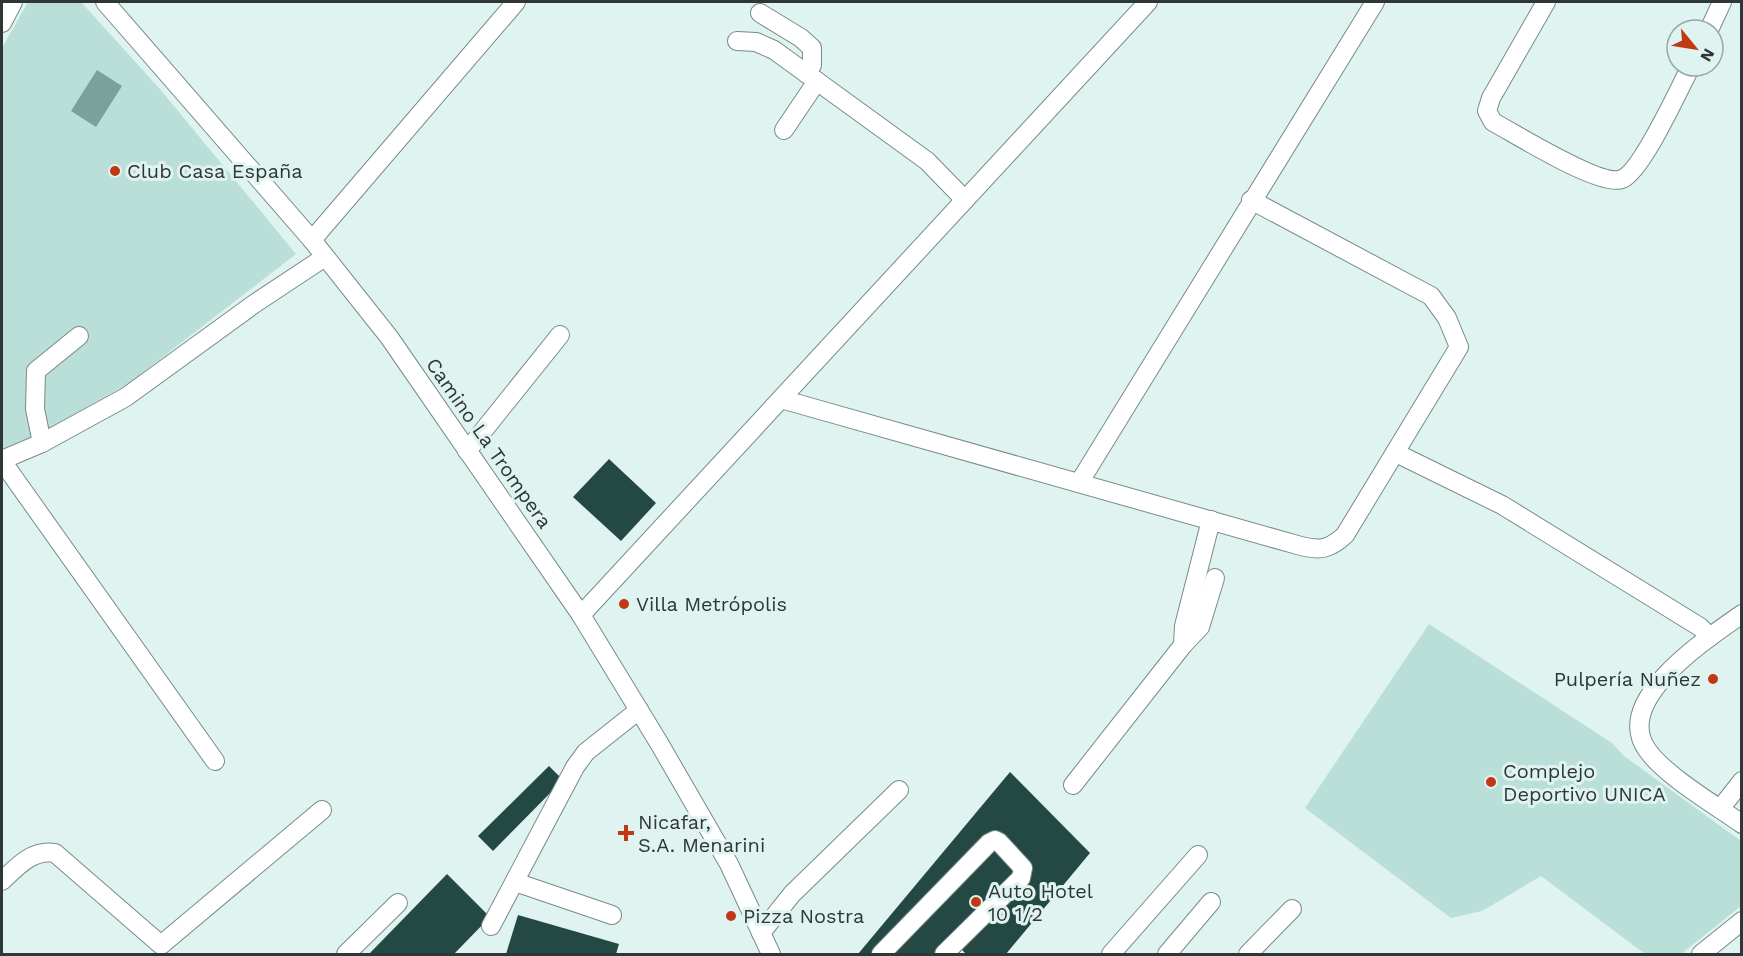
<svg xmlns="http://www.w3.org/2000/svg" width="1743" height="956" viewBox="0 0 1743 956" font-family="'Work Sans',sans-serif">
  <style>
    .green { fill: #baded8 }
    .water { fill: #7ba19c }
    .building { fill: #244843 }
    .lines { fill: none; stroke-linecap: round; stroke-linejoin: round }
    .minor-casing { stroke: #788b88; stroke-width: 20 }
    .minor { stroke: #fff; stroke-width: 18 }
    .poi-dot { fill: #c23814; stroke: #dff4f0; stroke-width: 2 }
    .labels { text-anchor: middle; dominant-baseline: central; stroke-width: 6; stroke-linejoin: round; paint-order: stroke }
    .poi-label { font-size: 20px; fill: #2f3736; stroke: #dff4f0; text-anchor: start }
    .street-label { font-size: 20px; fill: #2f3736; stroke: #dff4f0 }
  </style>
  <rect width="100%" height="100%" fill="#dff4f0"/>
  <!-- green -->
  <g class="green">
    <path d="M28,2H81L159,88L296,254L129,383L2,455V48Z"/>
    <path d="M1429,624L1612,743L1624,756L1741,841V906L1681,954H1645L1541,876L1482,911L1451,918L1305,808Z"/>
  </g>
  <!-- water -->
  <path class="water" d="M97,70L122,86L96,127L71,111Z"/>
  <!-- building -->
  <g class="building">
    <path d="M609,459L656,503L621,541L573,497Z"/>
    <path d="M549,766L563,780L493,851L478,836Z"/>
    <path d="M1010,772L1090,853L1006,954H966L962,950L958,954H858Z"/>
    <path d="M447,874L490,917L454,954H369Z"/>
    <path d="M518,915L619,944L616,954H506Z"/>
  </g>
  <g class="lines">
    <!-- minor casing -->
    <g class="minor-casing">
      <g id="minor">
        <path d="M105,2L312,240L389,337L581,615L659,743L729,864L771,954"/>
        <path d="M1546,2L1491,98L1487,111L1493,122C1516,134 1601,188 1622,179C1642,171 1679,89 1691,66"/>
        <path d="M760,13L801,38L812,48V65L807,74"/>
        <path d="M2,23L13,2"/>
        <path d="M1709,30L1722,2"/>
        <path d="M737,41L756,42L774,50L927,161L965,200"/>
        <path d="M784,130L817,81"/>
        <path d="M312,240L516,2"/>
        <path d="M781,399L1301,546C1320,551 1330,549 1345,535L1459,347L1447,318L1431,296L1251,200"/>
        <path d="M42,443L35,409L36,371L79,336"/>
        <path d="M467,451L560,335"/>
        <path d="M1396,453L1502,505L1700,627L1710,637"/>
        <path d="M2,460L42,443L126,397L254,304L325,257"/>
        <path d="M2,461L215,761"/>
        <path d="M1079,483L1375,2"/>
        <path d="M1742,614C1708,638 1610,701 1648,751C1666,776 1715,805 1742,824"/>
        <path d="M581,615L1148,2"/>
        <path d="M1183,645L1200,627L1215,578"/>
        <path d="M1073,785L1183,645L1184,626L1211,520"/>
        <path d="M1720,809L1742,781"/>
        <path d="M2,881C17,867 32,849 55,853L161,945L322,810"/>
        <path d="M515,882L612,915"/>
        <path d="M491,926L575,767L586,752L639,710"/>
        <path d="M761,933L792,894L899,790"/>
        <path d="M346,954L398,903"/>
        <path d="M881,954L989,843L995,840L999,842L1023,868L1021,878L944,954"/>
        <path d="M1111,954L1198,855"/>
        <path d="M1167,954L1211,902"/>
        <path d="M1248,954L1292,909"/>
        <path d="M1701,954L1742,921"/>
      </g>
    </g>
    <!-- minor -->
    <use href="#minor" class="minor"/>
  </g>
  <!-- markers -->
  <g class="poi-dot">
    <circle cx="115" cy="171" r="6"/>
    <circle cx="624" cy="604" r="6"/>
    <circle cx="1713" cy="679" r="6"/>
    <circle cx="1491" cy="782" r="6"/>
    <path d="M623 824h6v6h6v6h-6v6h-6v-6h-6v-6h6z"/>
    <circle cx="976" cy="902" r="6"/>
    <circle cx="731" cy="916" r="6"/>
  </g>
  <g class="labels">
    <!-- poi labels -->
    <g class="poi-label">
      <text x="127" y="171">Club Casa España</text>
      <text x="636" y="604">Villa Metrópolis</text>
      <text x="1701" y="679" text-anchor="end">Pulpería Nuñez</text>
      <text x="1503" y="771">Complejo<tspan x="1503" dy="23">Deportivo UNICA</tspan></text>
      <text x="638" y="822">Nicafar,<tspan x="638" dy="23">S.A. Menarini</tspan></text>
      <text x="988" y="891">Auto Hotel<tspan x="988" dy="23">10 1/2</tspan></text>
      <text x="743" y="916">Pizza Nostra</text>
    </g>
    <!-- street labels -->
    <g class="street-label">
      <text transform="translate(489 443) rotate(55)">Camino La Trompera</text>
    </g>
  </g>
  <!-- border -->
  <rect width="1743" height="956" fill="none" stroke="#2f3736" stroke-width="6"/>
  <!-- north arrow -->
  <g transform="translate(1695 48) rotate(120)"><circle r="28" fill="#dff4f0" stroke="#99a8a6" stroke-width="1.5"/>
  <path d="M0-4.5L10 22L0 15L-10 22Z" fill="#c23814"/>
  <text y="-9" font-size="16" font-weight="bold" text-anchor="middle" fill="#2f3736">N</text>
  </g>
</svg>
